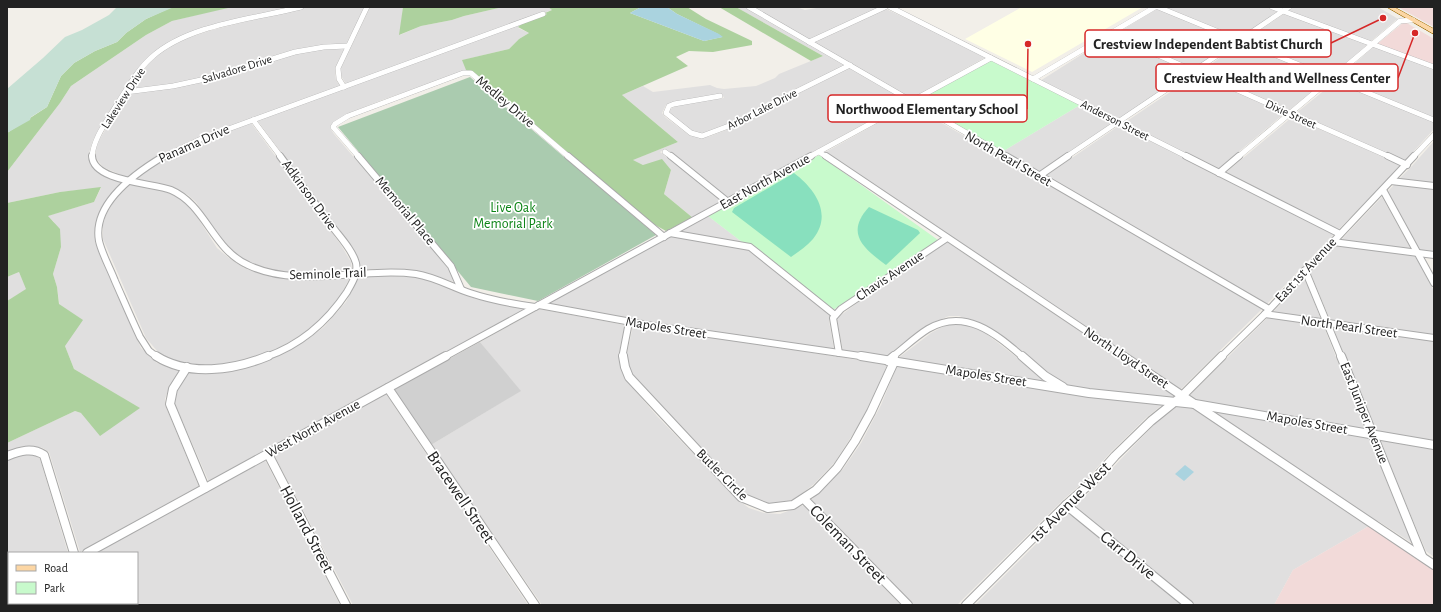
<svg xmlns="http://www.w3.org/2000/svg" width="1441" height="612" viewBox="0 0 1441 612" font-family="'Alegreya Sans',sans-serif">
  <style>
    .residential { fill: #e0dfdf }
    .commercial { fill: #f2dad9 }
    .education { fill: #ffffe5 }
    .religious { fill: #d0d0d0 }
    .forest { fill: #add19e }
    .wetland { fill: #c6e0d4 }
    .cemetery { fill: #aacbaf }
    .park { fill: #c8facc }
    .pitch { fill: #88e0be }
    .water { fill: #aad3df }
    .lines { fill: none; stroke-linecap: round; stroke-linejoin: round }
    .minor-far2-casing { stroke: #a9a9a9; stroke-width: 5.5 }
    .minor-far1-casing { stroke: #a9a9a9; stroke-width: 8 }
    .minor-casing { stroke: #a9a9a9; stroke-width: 10 }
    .major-casing { stroke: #a06b00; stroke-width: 1 }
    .minor-far2 { stroke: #fff; stroke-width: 5 }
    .minor-far1 { stroke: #fff; stroke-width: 6 }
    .minor { stroke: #fff; stroke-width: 8 }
    .major { fill: #fcd6a4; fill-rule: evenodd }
    .labels { text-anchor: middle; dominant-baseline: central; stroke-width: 3.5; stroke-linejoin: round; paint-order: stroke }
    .far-street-label { font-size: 12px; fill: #222; stroke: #fff }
    .street-label { font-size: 14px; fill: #222; stroke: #fff }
    .park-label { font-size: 14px; fill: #0c8416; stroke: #fff }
    .near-street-label { font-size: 17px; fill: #222; stroke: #fff }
    .leader { fill: none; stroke: #d62828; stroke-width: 1.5 }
    .callout-dot { fill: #d62828; stroke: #fff; stroke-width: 1.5 }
    .callout { fill: #fff; stroke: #d62828; stroke-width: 1.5 }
    .callout-label { font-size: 15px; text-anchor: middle; font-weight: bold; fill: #222 }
  </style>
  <rect width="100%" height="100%" fill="#f2efe9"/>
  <!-- residential -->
  <g class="residential">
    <path d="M228,7H296L211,27L155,53L107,117L93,140L88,156L90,163L97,171L112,179L123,183L105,203L98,215L95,226V242L141,348L157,363L180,370L170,385L165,399V405L199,487L80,552L49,452L43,448L31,446L20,447L7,452V443L75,411L81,413L139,408L74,369L65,346L57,287L53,274L61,247L54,222L47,216L94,202L101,188L60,192L7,203V172L60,103L71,86L146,35L172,21Z"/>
    <path d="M305,7H365L346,44L286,52L210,76L185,82L130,90L151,60L164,50L185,39L212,30Z"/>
    <path d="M370,7H403L400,35L421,26L452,20L464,16L503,7H548L552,10L346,84L340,74L341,68Z"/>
    <path d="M736,7H745L845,65L759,108L747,117L701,134L693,132L669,113V110L672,108L682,104L724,98L722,94L672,103L666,105L662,113L665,117L689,135L696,137H708L752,120L763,111L850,67L906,101L728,198L665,149L660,152L723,201L693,218L664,194L671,170L643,165L632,160L678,142L622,95L643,86L653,92L710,85L717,88L724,89L756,86L775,78L779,74L823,56Z"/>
    <path d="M752,7H796L805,10L822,7H880L809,40Z"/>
    <path d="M1162,7H1269L1279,11L1239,38Z"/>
    <path d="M1294,7H1378L1400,20H1396L1370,42L1287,11Z"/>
    <path d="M1158,8L1236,40L1194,69L1114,35Z"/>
    <path d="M886,9L942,35L986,57L910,99L813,42Z"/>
    <path d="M1285,13L1368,44L1332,76L1245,40Z"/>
    <path d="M523,23L518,28L529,33L519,39L509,49L463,60L467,70L382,100L347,114L333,123L330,128L334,134L431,247L452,274L455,282L417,271L375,269L360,270L358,259L348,242L257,120Z"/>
    <path d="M1111,36L1191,71L1117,120L1040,81Z"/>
    <path d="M1242,42L1329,78L1288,111L1200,72Z"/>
    <path d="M1374,46L1434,70V118L1339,78Z"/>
    <path d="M345,47L335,68L336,80L340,86L192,140L159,156L128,178L103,167L96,158V149L99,140L128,94L163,89L308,51Z"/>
    <path d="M1197,74L1285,113L1217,170L1124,123Z"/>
    <path d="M1336,81L1434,122V129L1404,162L1295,114Z"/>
    <path d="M910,105L989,150L1263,308L1180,390L824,153Z"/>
    <path d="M1080,105L1114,122L1037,173L1002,152Z"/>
    <path d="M1292,117L1402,165L1337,231L1224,174Z"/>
    <path d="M251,123L341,245L351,262L352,271L296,274L268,270L250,263L235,254L220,239L196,202L188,195L173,188L134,180L163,159L194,143Z"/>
    <path d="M1120,125L1334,234L1266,305L1044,177Z"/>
    <path d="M1434,141V184L1398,180L1412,166Z"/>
    <path d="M129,184L168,192L176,196L190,206L217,248L229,258L244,268L264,275L293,279L350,277L338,301L330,311L311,329L274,351L262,356L229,364L203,366L174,361L158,352L146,338L103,239V224L106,215L115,199Z"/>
    <path d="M1395,184L1434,188V252L1420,250L1387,192Z"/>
    <path d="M1382,197L1411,249L1341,240Z"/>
    <path d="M708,216L742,242L678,232Z"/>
    <path d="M671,236L745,248L752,251L830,315L829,321L834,349L653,323L548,304Z"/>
    <path d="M947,242L1125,361L1175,395L1172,398L1069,386L1052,377L988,327L976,322L959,316H949L932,323L885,357L843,351L837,320L840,316L861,300Z"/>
    <path d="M1337,244L1414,254L1434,291V335L1331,322L1310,272Z"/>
    <path d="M19,272L27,289L7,301V277Z"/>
    <path d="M368,275L415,277L439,283L458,292L476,299L526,309L209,482L174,402V398L178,385L188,371L263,362L287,351L306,340L324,327L346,302L359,276Z"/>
    <path d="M1305,278L1321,320L1273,312L1292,292Z"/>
    <path d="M540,309L625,325L619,353L621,368L625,379L657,416L738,500L749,508L764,513L780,514L804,505L901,605H542L431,445L520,391L480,342Z"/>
    <path d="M1268,317L1324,327L1365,430L1195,400L1189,396Z"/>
    <path d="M953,323L965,324L984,332L1050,383L897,359L931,333L946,325Z"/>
    <path d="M633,326L840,357L887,365L872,401L860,423L835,462L814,484L795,499L778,504H765L744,494L633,375L629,367L627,353Z"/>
    <path d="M1333,328L1434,341V441L1376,432Z"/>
    <path d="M897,366L1069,393L1072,395L1162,405L1146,418L1110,453L1087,479L1064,499L957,605H914L811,500L843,469L861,443L881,405Z"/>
    <path d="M386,394L429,458L528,605H353L274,455Z"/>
    <path d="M1179,405L1194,407L1369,526L1293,570L1274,605H1195L1073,507L1096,486L1120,460L1155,424Z"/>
    <path d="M1209,410L1369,438L1412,543L1378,521L1376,522Z"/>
    <path d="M1379,440L1434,448V557L1426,551Z"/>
    <path d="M26,454L36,456L40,459L68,553H9V591L7,592V460Z"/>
    <path d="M265,460L340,605H40L39,603H137V553H96Z"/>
    <path d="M1068,512L1182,605H975Z"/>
  </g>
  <!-- commercial -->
  <g class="commercial">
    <path d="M1398,7H1434V27Z"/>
    <path d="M1405,22L1434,39V66L1376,45L1403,23Z"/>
    <path d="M1369,526L1416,557L1417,559L1434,569V605H1274L1293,570Z"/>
  </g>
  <!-- education -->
  <path class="education" d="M1022,7H1143L1032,72L965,39Z"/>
  <!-- religious -->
  <path class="religious" d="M480,342L521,391L431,445L394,389Z"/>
  <!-- forest -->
  <g class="forest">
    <path d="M172,7L228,8L172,21L146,35L71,86L60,103L7,172V133L47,107L61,76L74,63L95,51L117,42L126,33L146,19Z"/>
    <path d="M403,7H503L464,16L452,20L421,26L399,35Z"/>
    <path d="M548,7H641L630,13L704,41L722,37L718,34L677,14L667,7H687L706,19L752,41V45L713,52L689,51L676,57L688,66L622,95L678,142L633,160L643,165L662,159L671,170L664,194L693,218L666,231L648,221L532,122L466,70L462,60L509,49L519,39L529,33L518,27L523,23L547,14L545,13L552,10Z"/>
    <path d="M719,7H736L823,56L811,61Z"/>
    <path d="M101,187L94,202L48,216L60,229L61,247L53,274L57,287L59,304L83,320L65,346L74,369L140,408L100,436L81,413L75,411L7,443V301L26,289L19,272L7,277V203L60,192Z"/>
  </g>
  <!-- wetland -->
  <path class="wetland" d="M117,7H174L146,19L126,33L117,42L95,51L74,63L61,76L47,107L31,117L30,120L7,133V89L43,58L65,37L82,30L109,15Z"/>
  <!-- cemetery -->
  <path class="cemetery" d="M470,77L656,235L538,301L471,287L338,127Z"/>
  <!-- park -->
  <g class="park">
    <path d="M992,60L1080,105L1002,152L915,102Z"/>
    <path d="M819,155L938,240L833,310L757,248L742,242L708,216Z"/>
  </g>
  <!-- pitch -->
  <g class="pitch">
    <path d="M794,173C815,189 833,214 813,239C807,246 798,252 791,257L732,212L734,208Z"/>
    <path d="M869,207L918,230L920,233L886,265C863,248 845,233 869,207Z"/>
  </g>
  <!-- water -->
  <g class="water">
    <path d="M641,7H667L677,14L719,34L723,37L704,41L630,13Z"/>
    <path d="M1185,465L1194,472L1184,481L1175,474Z"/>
  </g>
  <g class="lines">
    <!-- minor-far2 casing -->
    <g class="minor-far2-casing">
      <g id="minor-far2">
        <path d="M749,7L1008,157"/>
        <path d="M890,7L1188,157"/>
        <path d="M1158,7L1434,120"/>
        <path d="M1272,7L1434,67"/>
        <path d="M1110,34L1390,157"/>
        <path d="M809,42L885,7"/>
        <path d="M1033,79L1155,7"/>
        <path d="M344,87L339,79L338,68L367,7"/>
        <path d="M126,92L173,86L210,78L295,52L324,47L348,46"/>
        <path d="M720,96L674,104L669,106L666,113L691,133L702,136L750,118L761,109L850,65"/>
        <path d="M253,120L281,157"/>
        <path d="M665,152L672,157"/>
        <path d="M819,152L827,157"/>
        <path d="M92,157C93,139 107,121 116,106C127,89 137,70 152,57C189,24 255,19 301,7"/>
        <path d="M163,157L201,139L543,14"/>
        <path d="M359,157L333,127L335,124L348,116L463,73H471L569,157"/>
        <path d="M809,157L991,58"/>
        <path d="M1066,157L1289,7"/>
        <path d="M1238,157L1400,21L1413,20"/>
        <path d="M1413,157L1434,135"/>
      </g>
    </g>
    <!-- minor-far1 casing -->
    <g class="minor-far1-casing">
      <g id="minor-far1">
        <path d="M92,156C93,182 154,183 171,190C206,205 212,249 248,265C298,289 362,267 416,274C435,277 452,287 470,293C491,300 513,304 535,307"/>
        <path d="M358,156L451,266L461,289"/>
        <path d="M568,156L664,237"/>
        <path d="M671,156L728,202"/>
        <path d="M826,156L1125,357"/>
        <path d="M1006,156L1269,309"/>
        <path d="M1186,156L1340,234"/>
        <path d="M1388,156L1407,165"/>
        <path d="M1219,173L1239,156"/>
        <path d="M1039,176L1068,156"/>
        <path d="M1391,181L1434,186"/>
        <path d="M1383,190L1434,283"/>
        <path d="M670,233L750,247L835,315"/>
        <path d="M1333,242L1434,255"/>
        <path d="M1305,270L1341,357"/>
        <path d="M539,305L653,326L867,357"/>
        <path d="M1265,314L1434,338"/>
        <path d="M839,353L833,318L841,309L947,238"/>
        <path d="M157,357L149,351L140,337C131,318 123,299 115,281C110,268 102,254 99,241C92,203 137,172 164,156"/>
        <path d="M266,357C300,345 327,322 347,292C352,283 358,274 356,263C352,249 339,236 331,225C314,202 297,179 280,156"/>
        <path d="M444,357L811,156"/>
        <path d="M624,357L623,353L629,322"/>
        <path d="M892,357C904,348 915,337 928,329C965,307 996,334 1023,357"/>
        <path d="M1221,357L1265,314L1414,156"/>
      </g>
    </g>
    <!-- minor casing -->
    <g class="minor-casing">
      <g id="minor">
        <path d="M156,356C189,377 234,370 268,356"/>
        <path d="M623,356L625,367L629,377L741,497L768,508L793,505L816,490L837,468L855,441L871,412L894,362"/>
        <path d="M861,356L1089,393L1195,404L1434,445"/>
        <path d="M1022,356L1045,376L1063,387"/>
        <path d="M1123,356L1434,565"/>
        <path d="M1341,356L1422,556"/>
        <path d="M888,361L894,356"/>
        <path d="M187,367L173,389L170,404L205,488"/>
        <path d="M388,388L535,605"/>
        <path d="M268,454L346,605"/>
        <path d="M7,456C20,451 32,447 44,455L74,553"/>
        <path d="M804,499L908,605"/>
        <path d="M1066,505L1189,605"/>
        <path d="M87,553L446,356"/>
        <path d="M7,597L9,596"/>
        <path d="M32,603L33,605"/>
        <path d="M966,605L1066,505L1092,482L1115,456L1151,421L1182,396L1222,356"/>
      </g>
    </g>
    <!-- major casing -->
    <g class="major-casing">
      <path id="major" d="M1387,7H1394L1434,29V34Z"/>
    </g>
    <!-- minor-far2 -->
    <use href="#minor-far2" class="minor-far2"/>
    <!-- minor-far1 -->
    <use href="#minor-far1" class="minor-far1"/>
    <!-- minor -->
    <use href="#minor" class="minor"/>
    <!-- major -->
    <use href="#major" class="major"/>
  </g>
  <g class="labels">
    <!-- far-street labels -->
    <g class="far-street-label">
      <text transform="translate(237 69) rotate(-17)">Salvadore Drive</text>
      <text transform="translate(123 98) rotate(-57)">Lakeview Drive</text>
      <text transform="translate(762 109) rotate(-27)">Arbor Lake Drive</text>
      <text transform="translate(1291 114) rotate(24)">Dixie Street</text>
      <text transform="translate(1115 120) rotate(27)">Anderson Street</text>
    </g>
    <!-- street labels -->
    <g class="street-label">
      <text transform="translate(505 102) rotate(40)">Medley Drive</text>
      <text transform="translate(194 144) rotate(-24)">Panama Drive</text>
      <text transform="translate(1008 159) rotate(30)">North Pearl Street</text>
      <text transform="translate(765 182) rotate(-29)">East North Avenue</text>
      <text transform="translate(309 195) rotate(54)">Adkinson Drive</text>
      <text transform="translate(405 211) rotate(50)">Memorial Place</text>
      <text transform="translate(1306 270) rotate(-47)">East 1st Avenue</text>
      <text transform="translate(328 274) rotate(-2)">Seminole Trail</text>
      <text transform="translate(890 276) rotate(-34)">Chavis Avenue</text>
      <text transform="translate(1349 327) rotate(8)">North Pearl Street</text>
      <text transform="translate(666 328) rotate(9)">Mapoles Street</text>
      <text transform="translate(1126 358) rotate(34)">North Lloyd Street</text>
      <text transform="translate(986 376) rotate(9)">Mapoles Street</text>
      <text transform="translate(1364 413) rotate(68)">East Juniper Avenue</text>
      <text transform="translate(1307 423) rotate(10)">Mapoles Street</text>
      <text transform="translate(313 429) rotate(-29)">West North Avenue</text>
      <text transform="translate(722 475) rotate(45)">Butler Circle</text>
    </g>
    <!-- park labels -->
    <g class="park-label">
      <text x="513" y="208">Live Oak<tspan x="513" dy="16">Memorial Park</tspan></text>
    </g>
    <!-- near-street labels -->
    <g class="near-street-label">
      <text transform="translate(461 497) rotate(56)">Bracewell Street</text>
      <text transform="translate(1070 502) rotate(-45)">1st Avenue West</text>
      <text transform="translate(307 529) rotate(62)">Holland Street</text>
      <text transform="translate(848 544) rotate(46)">Coleman Street</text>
      <text transform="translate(1128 555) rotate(39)">Carr Drive</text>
    </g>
  </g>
  <!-- callouts -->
  <path class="leader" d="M1383 18L1331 43M1415 33L1398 78M1028 44L1027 109"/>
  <g class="callout-dot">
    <circle cx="1383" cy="18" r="4"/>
    <circle cx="1415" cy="33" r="4"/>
    <circle cx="1028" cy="44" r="4"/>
  </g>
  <g class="callout">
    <rect x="1085" y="30" width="246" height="27" rx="4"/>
    <rect x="1156" y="64" width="242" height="27" rx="4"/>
    <rect x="828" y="95" width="199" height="27" rx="4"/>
  </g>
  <g class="callout-label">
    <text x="1208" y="49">Crestview Independent Babtist Church</text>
    <text x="1277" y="83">Crestview Health and Wellness Center</text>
    <text x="927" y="114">Northwood Elementary School</text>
  </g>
  <!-- border -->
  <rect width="1441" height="612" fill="none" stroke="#222222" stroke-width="16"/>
  <!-- legend -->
  <rect x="8" y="552" width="130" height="52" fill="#ffffff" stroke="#a7a7a7"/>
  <rect x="16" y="565" width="20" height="6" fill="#fcd6a4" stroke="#a7a7a7"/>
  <text x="44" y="572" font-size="12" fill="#222222">Road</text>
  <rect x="16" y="582" width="20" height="12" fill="#c8facc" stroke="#a7a7a7"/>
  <text x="44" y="592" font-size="12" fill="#222222">Park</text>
</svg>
